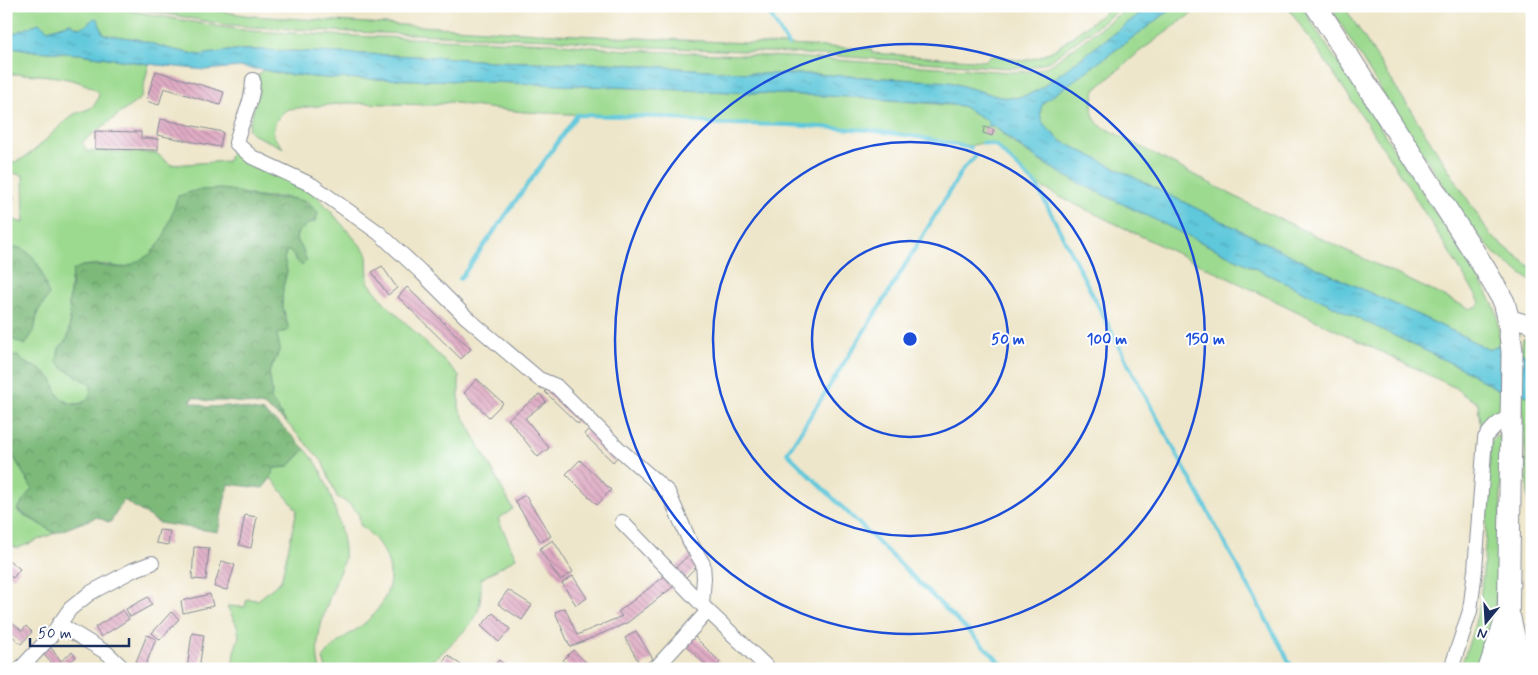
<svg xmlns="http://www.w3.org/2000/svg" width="1538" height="675" viewBox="0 0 1538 675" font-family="Mynerve,sans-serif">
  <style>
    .green { fill: #9cda8f; stroke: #5c8476 }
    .forest { fill: url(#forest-crowns); stroke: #4c746c }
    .water { fill: url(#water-ripples); stroke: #3d7c9c }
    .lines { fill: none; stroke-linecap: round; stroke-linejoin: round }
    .stream { stroke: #5fc8db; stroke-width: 4 }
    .building { fill: url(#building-back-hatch) }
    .minor-casing { stroke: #848a94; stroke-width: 16 }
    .tertiary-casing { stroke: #848a94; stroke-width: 18 }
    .primary-casing { stroke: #848a94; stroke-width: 23 }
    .motorway-casing { stroke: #848a94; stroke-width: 27 }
    .minor { stroke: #fff; stroke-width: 14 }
    .tertiary { stroke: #fff; stroke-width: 16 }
    .primary { stroke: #fff; stroke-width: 21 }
    .motorway { stroke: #fff; stroke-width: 25 }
    .ring { fill: none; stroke: #1d4ed8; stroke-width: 2.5 }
    .centre { fill: #1d4ed8; stroke: #fff; stroke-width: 2.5 }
    .ring-label { font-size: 15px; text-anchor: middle; font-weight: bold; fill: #1d4ed8; stroke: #fff; stroke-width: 4; stroke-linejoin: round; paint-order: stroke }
  </style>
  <defs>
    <pattern id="forest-crowns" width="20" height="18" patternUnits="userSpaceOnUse" patternTransform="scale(1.25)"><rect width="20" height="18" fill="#7dba7a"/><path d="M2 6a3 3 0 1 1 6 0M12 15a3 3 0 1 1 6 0" fill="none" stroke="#669867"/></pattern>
    <pattern id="water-ripples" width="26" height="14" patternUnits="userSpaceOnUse" patternTransform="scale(1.25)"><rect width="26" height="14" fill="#5fc8db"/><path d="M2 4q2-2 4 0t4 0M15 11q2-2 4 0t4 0" fill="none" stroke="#4ea3b5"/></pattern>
    <pattern id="building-back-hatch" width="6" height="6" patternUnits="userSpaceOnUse" patternTransform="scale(1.25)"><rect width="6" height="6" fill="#e0acc4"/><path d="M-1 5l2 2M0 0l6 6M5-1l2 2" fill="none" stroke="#b58ca2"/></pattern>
  </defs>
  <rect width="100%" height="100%" fill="#fff"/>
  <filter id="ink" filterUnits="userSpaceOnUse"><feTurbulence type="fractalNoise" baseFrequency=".02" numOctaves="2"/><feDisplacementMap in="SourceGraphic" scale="10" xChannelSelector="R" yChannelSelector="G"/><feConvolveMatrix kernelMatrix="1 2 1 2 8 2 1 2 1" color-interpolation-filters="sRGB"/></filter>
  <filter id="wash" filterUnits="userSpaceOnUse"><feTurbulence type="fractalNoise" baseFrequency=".0096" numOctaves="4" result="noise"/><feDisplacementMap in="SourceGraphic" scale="20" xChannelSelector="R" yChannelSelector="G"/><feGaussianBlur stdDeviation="1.12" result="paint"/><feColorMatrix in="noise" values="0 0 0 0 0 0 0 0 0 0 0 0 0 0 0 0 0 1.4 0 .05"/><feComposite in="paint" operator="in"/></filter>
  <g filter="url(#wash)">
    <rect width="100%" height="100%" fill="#eee6ca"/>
    <!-- green -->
    <g class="green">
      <path d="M6,6H104L221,27L252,31L351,36L552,43L626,50L790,57L1011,72C1026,72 1038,71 1052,64L1130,6H1150L1040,89L1028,95L1015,98L1000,97L949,82L814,74H763L607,63H571L488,61L440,57L262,50H235L200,55L170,49L137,39L106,35L90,21C85,30 78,30 71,23L48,30L39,23L15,33L6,30Z"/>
      <path d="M131,6H187L251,16L555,34L871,49L872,53L985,61L988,58L995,55L1022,61L1040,57L1057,48L1113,6H1124L1050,61L1029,68H1011L790,53L627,46L552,39L352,32L252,27L221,24L134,8Z"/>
      <path d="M1176,6H1202L1139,52L1095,90C1092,104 1089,116 1101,126L1257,208L1470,309L1478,306L1480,302C1419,202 1355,102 1287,6H1301L1487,292L1497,313L1500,344L1489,350L1463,336L1310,265L1061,141C1049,130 1033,119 1044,102Z"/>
      <path d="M1330,6H1344L1491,236L1532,268V282L1494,253L1469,224L1382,92Z"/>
      <path d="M6,46L35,51L80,54L149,64L141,98L82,142L86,151L156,153L171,165L228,161L232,149L283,177L312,190L367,253L368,282L384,302L459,375V408L513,509L498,519L516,558L481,579C481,616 478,618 452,643C444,651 438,658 428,662L424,669H326L323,658C327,654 331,648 336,644C346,635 358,630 367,621C402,588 395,552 360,525L359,515L351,505L337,497L322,461L286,422L270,399L272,392L269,372L277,357V334L289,330L282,304L283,287L287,271L284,258L287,250L292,253L295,260L302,248L296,239L297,233L308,224L316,221L308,202L284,197H256L248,194L176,200C173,228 155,261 125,267C120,268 115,266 109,265C100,264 91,265 82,266L71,279L69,303L70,322L68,338L59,348L63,368L91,384C92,392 92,397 85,401C75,408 61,401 56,391C54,388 54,383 52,380C50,377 46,374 43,372C33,363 27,368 18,356L6,357V336L25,345L34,331L38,311L45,302L43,278L38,264L10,249L6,251V218L24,223L23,175L6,172V164C31,162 53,129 73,115C79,111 89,111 94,105C97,102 98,98 99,94C84,75 29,74 6,74Z"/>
      <path d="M264,70L283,74L326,78L467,81L851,97L962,106L988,121L1013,143L1043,163L1073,180L1461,368L1501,391L1503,415L1485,429L1480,424L1478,403L1464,395L1454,387L1062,198L1038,185L996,144L986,142L970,146L868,129L789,124L717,123L663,116L590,115L524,112L479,107L450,102L435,105L347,103L288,109C279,114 270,127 275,138C277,141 281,145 284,148L254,135L248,129L259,90L258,75Z"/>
      <path d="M1528,338H1532V359L1521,352L1523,339Z"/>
      <path d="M1521,393L1532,398V572L1527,474Z"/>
      <path d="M1497,436L1502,437L1500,535L1496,599L1491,635L1481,669H1460C1467,648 1475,628 1479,606C1487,552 1487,495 1491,441Z"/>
      <path d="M6,447L12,454L32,488L17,511L55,533L18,548L6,544Z"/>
      <path d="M305,449C309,454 314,459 317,464C327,480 347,541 344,559C342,567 337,576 335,584C325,609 312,643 320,669H232L234,652L239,636L237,626L227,606L245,607L247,599L258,600L281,581L297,510L271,478L274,468L288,467Z"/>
    </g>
    <!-- forest -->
    <g class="forest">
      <path d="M197,190C208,190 219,188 229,190C238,191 246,195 255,197C282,202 294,190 318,212L316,221L308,224L297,233L296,239L302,248L307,261L302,266C296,261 294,254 287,250L284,258L287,271L283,287L282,304L289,330L277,334L280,349L269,372L272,392L271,399L286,422L265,406L228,401H208L193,397L191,402L207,407L228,406L263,412L282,426L305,449L288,467L274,468L271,478L263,488L228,484L218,532L159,523L124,500L110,523L97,517L55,533L17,510L32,488L12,454L6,447V357L18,356C27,368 33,363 43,372C46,374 50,377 52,380C56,387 56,395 63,400C78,410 93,402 91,384L63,368L57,361L59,348L68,338L70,322L69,303L73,270L82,266L95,265L123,268L131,265L149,255L160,243L165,234L178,196Z"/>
      <path d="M16,247C39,252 42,276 49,295L38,311L34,331L25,345L6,336V251Z"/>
    </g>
    <!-- water -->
    <g class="water">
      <path d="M1150,6H1176L1044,102C1033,119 1049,130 1061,141L1310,265L1463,336L1489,350L1500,344L1501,391L1461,368L1073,180C1044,164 1018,147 993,125L988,127V121L962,106L946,104L851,97L467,81L326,78L283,74L264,70L240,67L205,70L149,64L80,54L35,51L6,46V30L15,33L39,23L48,30L71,23C81,33 86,25 94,18L98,19L102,32L106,35L137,39L170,49L200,55L235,50H262L440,57L488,61L571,63H607L763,74H814L949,82L1000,97L1015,98L1028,95L1040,89Z"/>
      <path d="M1521,352L1532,359V398L1521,393Z"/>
    </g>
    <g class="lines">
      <!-- stream -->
      <g class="stream">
        <path d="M765,6L788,45"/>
        <path d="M983,143L995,145L1037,186L1127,362L1293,669"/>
        <path d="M975,157L963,169L887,295L787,453L1007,669"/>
        <path d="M460,279L577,115L663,117L717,124L789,125L868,130L918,137L971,148"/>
      </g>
    </g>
    <g id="blocks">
      <!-- building -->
      <g class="building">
        <path d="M156,71L224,92L220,105L164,88L159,105L146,101Z"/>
        <path d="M160,119L223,132L220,147L157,135Z"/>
        <path d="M984,127L994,130L992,136L983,133Z"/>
        <path d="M95,131L141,132V138L158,139V150L95,149Z"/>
        <path d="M6,196L13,199L10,208L6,206Z"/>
        <path d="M382,266L397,288L388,295L372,272Z"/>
        <path d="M407,287L471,349L461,359L398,297Z"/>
        <path d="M477,379L503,403L489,417L464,393Z"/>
        <path d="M551,386L584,418L578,424L545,392Z"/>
        <path d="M540,394L546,402L525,418L549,448L538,457L508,419Z"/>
        <path d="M591,427L620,454L613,462L584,434Z"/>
        <path d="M580,460L611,490L597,505L566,474Z"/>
        <path d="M525,495L551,536L541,542L515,501Z"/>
        <path d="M245,515L257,517L251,548L239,545Z"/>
        <path d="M159,530L170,531L168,545L156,543Z"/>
        <path d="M553,540L573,572L560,580L539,549Z"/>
        <path d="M194,547L209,548L206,580L192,579Z"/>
        <path d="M692,552L701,562L684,579L674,569Z"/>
        <path d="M6,558L20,569L13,578L6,573Z"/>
        <path d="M222,561L235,565L227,590L214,587Z"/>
        <path d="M666,575L674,586L627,623L570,647L555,612L565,608L577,635L622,616L618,612Z"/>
        <path d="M573,576L587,598L576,605L562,583Z"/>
        <path d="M508,590L532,605L522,620L498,604Z"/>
        <path d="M210,594L213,606L183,613L181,601Z"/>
        <path d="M148,597L152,605L130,617L126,609Z"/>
        <path d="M123,610L129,619L101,637L95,627Z"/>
        <path d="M171,612L179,619L160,640L152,633Z"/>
        <path d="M493,613L510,629L499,642L481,626Z"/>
        <path d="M6,617L22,631L26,626L32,632L21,644L6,630Z"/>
        <path d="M636,631L653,659L641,666L625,638Z"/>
        <path d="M192,633L204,635L199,669H187Z"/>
        <path d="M147,635L156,639L144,669H133Z"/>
        <path d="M693,635L720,662L714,669H710L684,644Z"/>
        <path d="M49,645L61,661L72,652L76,657L62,669H56L41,651Z"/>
        <path d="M573,650L593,669H572L563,660Z"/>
        <path d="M448,655L466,669H438Z"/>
        <path d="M499,660L510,669H492Z"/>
      </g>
    </g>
  </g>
  <g filter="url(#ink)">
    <use href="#blocks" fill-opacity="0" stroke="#848a94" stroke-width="1"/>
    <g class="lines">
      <!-- minor casing -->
      <g class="minor-casing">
        <g id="minor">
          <path d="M253,80C253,104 241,120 236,143L252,157L312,185L379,233L420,271L466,317L539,379L556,386L618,448L668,492L690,542L703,564L704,578L702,604"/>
          <path d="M622,522L708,611L769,669"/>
          <path d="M59,624L107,653L124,669"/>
          <path d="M20,669L51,636L70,609L90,593L133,570L152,563"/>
          <path d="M655,669L708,611"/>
          <path d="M1451,669L1470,611L1475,570L1485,438C1493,427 1499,421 1511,417"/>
        </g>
      </g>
      <!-- tertiary casing -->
      <g class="tertiary-casing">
        <path id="tertiary" d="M1508,317L1532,325"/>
      </g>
      <!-- primary casing -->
      <g class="primary-casing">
        <path id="primary" d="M1316,6L1485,269L1504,302L1508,317L1512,352L1508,636"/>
      </g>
      <!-- motorway casing -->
      <g class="motorway-casing">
        <g id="motorway">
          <path d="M1508,619L1520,669"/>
          <path d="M1491,669L1508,619"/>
        </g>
      </g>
      <!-- minor -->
      <use href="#minor" class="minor"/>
      <!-- tertiary -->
      <use href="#tertiary" class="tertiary"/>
      <!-- primary -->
      <use href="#primary" class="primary"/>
      <!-- motorway -->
      <use href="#motorway" class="motorway"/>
    </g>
  </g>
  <!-- distance rings -->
  <g class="ring">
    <circle cx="910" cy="339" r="98"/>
    <circle cx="910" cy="339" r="197"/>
    <circle cx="910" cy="339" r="295"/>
  </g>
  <circle cx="910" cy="339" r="8" class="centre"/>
  <g class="ring-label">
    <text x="1008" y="344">50 m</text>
    <text x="1107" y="344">100 m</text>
    <text x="1205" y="344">150 m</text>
  </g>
  <!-- margin -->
  <rect width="1538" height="675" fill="none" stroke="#fff" stroke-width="25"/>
  <!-- north arrow -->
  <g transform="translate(1486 622) rotate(198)" stroke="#ffffff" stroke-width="4" paint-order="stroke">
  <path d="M0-4L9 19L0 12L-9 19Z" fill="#1b2f5e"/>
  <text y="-8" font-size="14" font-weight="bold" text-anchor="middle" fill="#1b2f5e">N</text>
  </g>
  <!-- scale -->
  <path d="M30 638v8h99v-8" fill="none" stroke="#1b2f5e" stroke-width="2.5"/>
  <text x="38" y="638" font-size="15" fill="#1b2f5e" stroke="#ffffff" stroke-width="4" paint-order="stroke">50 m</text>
</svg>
